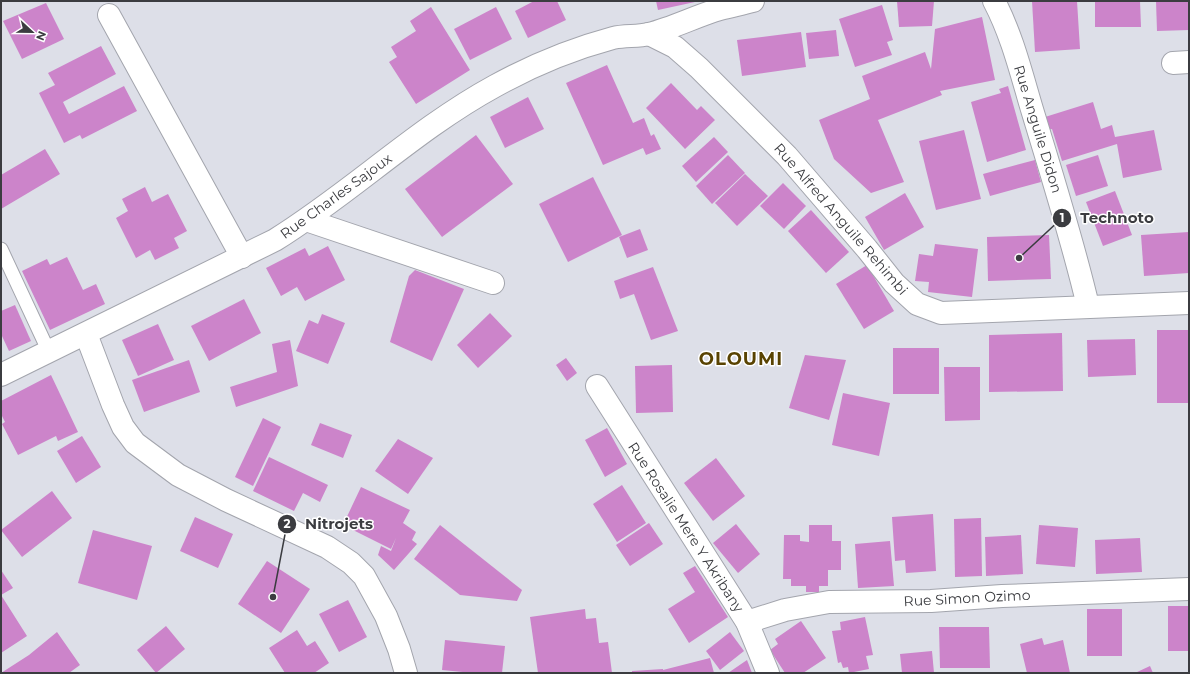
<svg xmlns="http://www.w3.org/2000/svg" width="1190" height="674" viewBox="0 0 1190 674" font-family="Montserrat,sans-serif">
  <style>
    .building { fill: #cc84ca }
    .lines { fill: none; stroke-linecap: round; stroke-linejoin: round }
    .lane-casing { stroke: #a3a5ad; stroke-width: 15 }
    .street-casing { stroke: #a3a5ad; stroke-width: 24 }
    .lane { stroke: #fff; stroke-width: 13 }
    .street { stroke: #fff; stroke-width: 22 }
    .labels { text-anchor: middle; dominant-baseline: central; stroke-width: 3; stroke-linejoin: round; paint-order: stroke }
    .street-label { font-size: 14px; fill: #3b3c40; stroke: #fff }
    .district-label { font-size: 18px; font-weight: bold; letter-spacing: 1px; fill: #594302; stroke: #fff }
    .leader { fill: none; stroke: #3b3c40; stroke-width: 1.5 }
    .callout-dot { fill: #3b3c40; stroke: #fff; stroke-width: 1.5 }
    .mark-label { font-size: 12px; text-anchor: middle; font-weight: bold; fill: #fff }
    .callout-label { font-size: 15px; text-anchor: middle; font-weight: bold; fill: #3b3c40; stroke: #fff; stroke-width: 3; stroke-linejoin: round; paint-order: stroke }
  </style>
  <rect width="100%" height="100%" fill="#dddfe8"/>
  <!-- building -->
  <g class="building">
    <path d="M534,1H557L566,20L528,38L515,11Z"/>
    <path d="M656,1H695V2L658,10Z"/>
    <path d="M897,1H934L932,26L899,27Z"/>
    <path d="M1032,1H1077L1080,49L1035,52Z"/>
    <path d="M1095,1H1140L1141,27H1095Z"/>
    <path d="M1156,1H1189V30L1157,31Z"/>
    <path d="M46,3L64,39L22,59L3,21Z"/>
    <path d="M882,5L893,40L887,42L892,55L855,67L839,19Z"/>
    <path d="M431,7L470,70L416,104L389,62L397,57L391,47L416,31L410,21Z"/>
    <path d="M496,7L512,39L470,60L454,29Z"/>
    <path d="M982,17L995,80L940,91L942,95L878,120L904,182L871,193L834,159L819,120L870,99L862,76L925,52L931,69L935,29Z"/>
    <path d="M836,30L839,56L809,59L806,33Z"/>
    <path d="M801,32L806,67L742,76L737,40Z"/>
    <path d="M101,46L116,74L63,102L69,114L124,86L137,111L82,139L80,135L64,143L39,93L55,85L48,73Z"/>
    <path d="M607,65L633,123L644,118L651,136L654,134L661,149L646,155L643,148L603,165L566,83Z"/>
    <path d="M671,83L697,110L701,106L715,120L685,149L646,108Z"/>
    <path d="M1008,86L1026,150L987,162L971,102L1001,93L999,89Z"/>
    <path d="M528,97L544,129L505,148L490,117Z"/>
    <path d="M1093,102L1101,129L1112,125L1115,137L1154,130L1162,170L1123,178L1117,144L1062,161L1052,129L1048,130L1045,117Z"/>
    <path d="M964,130L981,199L936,210L919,141Z"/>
    <path d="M476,135L513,184L442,237L405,189Z"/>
    <path d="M714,137L728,152L696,182L682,166Z"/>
    <path d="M45,149L60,174L1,209V175Z"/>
    <path d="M728,155L745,173L712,204L696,186Z"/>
    <path d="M1098,155L1108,186L1076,196L1066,165Z"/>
    <path d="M1035,160L1041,182L990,196L983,174Z"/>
    <path d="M745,174L768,196L737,226L715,203Z"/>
    <path d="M593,177L622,235L568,262L539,204Z"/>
    <path d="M783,183L806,206L784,229L760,206Z"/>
    <path d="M145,187L152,202L168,194L187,231L174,238L179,248L155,260L150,250L136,258L116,218L128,211L122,199Z"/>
    <path d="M1115,191L1132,235L1103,246L1086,202Z"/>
    <path d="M905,193L924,227L884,250L865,217Z"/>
    <path d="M811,210L849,252L826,273L788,231Z"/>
    <path d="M640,229L648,250L627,258L619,237Z"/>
    <path d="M1189,232V273L1144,276L1141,235Z"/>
    <path d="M1049,235L1051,279L988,281L987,237Z"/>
    <path d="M935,244L978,249L972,297L928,292L929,282L915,281L919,254L933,256Z"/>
    <path d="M328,246L345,280L305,301L297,287L281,296L266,268L305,248L309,256Z"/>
    <path d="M67,257L83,290L96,284L105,304L50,330L22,271L47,259L50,265Z"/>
    <path d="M867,265L894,311L864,329L836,284Z"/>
    <path d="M653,267L678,331L651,340L634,294L620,299L614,281Z"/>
    <path d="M415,270L464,289L432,361L390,342L409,276Z"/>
    <path d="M244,299L261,333L209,361L191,326Z"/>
    <path d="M15,305L31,341L9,351L1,334V311Z"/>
    <path d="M490,313L512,336L478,368L457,345Z"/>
    <path d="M322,314L345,323L328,364L296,351L309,320L318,324Z"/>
    <path d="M158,324L174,360L138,376L122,340Z"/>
    <rect x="1157" y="330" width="32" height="73"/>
    <path d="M1062,333L1063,391L989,392V335Z"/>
    <path d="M1135,339L1136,375L1088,377L1087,340Z"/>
    <path d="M290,340L298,386L236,407L230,387L277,372L272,344Z"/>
    <rect x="893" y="348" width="46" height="46"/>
    <path d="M805,355L846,360L829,420L789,408Z"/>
    <path d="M566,358L577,373L567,381L556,365Z"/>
    <path d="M189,360L200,392L144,412L132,380Z"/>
    <path d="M672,365L673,412L636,413L635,366Z"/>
    <path d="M944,367H980V420L945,421Z"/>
    <path d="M51,375L78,432L58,441L56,436L18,455L2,424L5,422L1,414V401Z"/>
    <path d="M843,393L890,403L879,456L832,445Z"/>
    <path d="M263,418L281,427L253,486L235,477Z"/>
    <path d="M320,423L352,435L343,458L311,445Z"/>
    <path d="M607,428L627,464L605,477L585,440Z"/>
    <path d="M82,436L101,467L76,483L57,451Z"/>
    <path d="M398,439L433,458L408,494L375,471Z"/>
    <path d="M269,457L328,485L320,502L303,493L294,511L253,491Z"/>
    <path d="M716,458L745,496L713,521L684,483Z"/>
    <path d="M622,485L646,523L617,542L593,504Z"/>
    <path d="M361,487L410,510L403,523L416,532L412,540L417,544L394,570L378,555L381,546L391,551L396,538L391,549L343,525Z"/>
    <path d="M52,491L72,518L22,557L1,530Z"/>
    <path d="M933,514L936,571L906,573L905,560L895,561L892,517Z"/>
    <path d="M195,517L233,534L218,568L180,551Z"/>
    <path d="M981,518L982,576L955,577L954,519Z"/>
    <path d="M649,523L663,544L630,566L616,545Z"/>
    <path d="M736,524L760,554L738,573L713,543Z"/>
    <path d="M440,525L522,590L517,601L460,595L414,559Z"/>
    <path d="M809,525H832V541H841V570H828V586H819V592H806V586H791V579H783L784,535H800V541L809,542Z"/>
    <path d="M1039,525L1078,528L1075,567L1036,564Z"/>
    <path d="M93,530L152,546L137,600L78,583Z"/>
    <path d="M1021,535L1023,574L986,576L985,537Z"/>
    <path d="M1140,538L1142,572L1096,574L1095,540Z"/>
    <path d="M890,541L894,586L858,588L855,544Z"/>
    <path d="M267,561L310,589L281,633L238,604Z"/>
    <path d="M695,566L728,617L689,643L668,609L695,592L683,573Z"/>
    <path d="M1,570L13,588L1,595L27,636L1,653Z"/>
    <path d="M348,600L367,637L339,652L319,614Z"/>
    <rect x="1168" y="606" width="21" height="45"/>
    <path d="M585,609L586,619L596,618L599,643L608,642L612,673H538L530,617Z"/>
    <rect x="1087" y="609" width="35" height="47"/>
    <path d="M865,617L873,655L866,656L869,669L849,673L848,667L843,668L841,662L838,663L832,631L841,630L840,622Z"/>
    <path d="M801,621L826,658L803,673H785L770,650L778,644L775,639Z"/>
    <path d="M166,626L185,649L156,673L137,650Z"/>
    <path d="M939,627H989L990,668H940Z"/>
    <path d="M297,630L307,646L315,641L329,663L314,673H285L269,648Z"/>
    <path d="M57,632L80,665L69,673H1L29,655Z"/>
    <path d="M730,632L744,651L720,670L706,651Z"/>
    <path d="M1042,638L1044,645L1063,640L1070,673H1027L1020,644Z"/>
    <path d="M445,640L505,646L502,673H473L442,670Z"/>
    <path d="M932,651L934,673H902L900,654Z"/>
    <path d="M710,658L714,673H632V671L663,669V670Z"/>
    <path d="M747,660L752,673H728Z"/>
    <path d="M1150,666L1153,673H1135Z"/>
  </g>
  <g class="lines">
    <!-- lane casing -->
    <g class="lane-casing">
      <path id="lane" d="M1,249L49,352"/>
    </g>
    <!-- street casing -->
    <g class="street-casing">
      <g id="street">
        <path d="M994,1C1013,37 1022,77 1034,116C1053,179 1073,242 1088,306"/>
        <path d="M109,15L242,257"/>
        <path d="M649,34L675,47L699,68L787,156L867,249L894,283L917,304L941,313L1189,303"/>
        <path d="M1173,63L1189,62"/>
        <path d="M306,220L493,283"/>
        <path d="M86,334L113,405L123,427L135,443L178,475L226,500L327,547L351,563L364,576L386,616L399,649L406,673"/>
        <path d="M1,375L275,240C351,193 416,129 495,86C533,65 572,49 613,38C625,35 637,37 649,34C673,28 696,16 720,9C731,6 742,4 753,1"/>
        <path d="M597,386L747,622L768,673"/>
        <path d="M747,622L785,610L829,602L931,601L1002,596L1189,589"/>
      </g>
    </g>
    <!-- lane -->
    <use href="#lane" class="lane"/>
    <!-- street -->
    <use href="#street" class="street"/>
  </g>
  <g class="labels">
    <!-- street labels -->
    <g class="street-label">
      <text transform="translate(1038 129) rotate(73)">Rue Anguile Didon</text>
      <text transform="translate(336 196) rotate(-36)">Rue Charles Sajoux</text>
      <text transform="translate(841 219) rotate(49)">Rue Alfred Anguile Rehimbi</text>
      <text transform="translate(686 527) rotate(57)">Rue Rosalie Mere Y Akribany</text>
      <text transform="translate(967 598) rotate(-3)">Rue Simon Ozimo</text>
    </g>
    <!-- district labels -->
    <g class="district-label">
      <text x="741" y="359">OLOUMI</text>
    </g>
  </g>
  <!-- callouts -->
  <path class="leader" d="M1019 258L1062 218M273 597L287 524"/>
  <g class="callout-dot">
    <circle cx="1019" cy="258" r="4"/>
    <circle cx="273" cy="597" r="4"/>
    <circle cx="1062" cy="218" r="10"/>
    <circle cx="287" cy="524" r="10"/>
  </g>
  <g class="mark-label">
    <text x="1062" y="222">1</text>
    <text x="287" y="528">2</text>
  </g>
  <g class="callout-label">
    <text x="1117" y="223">Technoto</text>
    <text x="339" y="529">Nitrojets</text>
  </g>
  <!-- border -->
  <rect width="1190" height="674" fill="none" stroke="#3b3c40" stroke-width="4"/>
  <!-- north arrow -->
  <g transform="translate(32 32) rotate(112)" stroke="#ffffff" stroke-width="3" paint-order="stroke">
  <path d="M0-3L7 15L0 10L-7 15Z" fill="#3b3c40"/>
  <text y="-6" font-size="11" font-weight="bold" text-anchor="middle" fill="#3b3c40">N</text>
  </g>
</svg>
